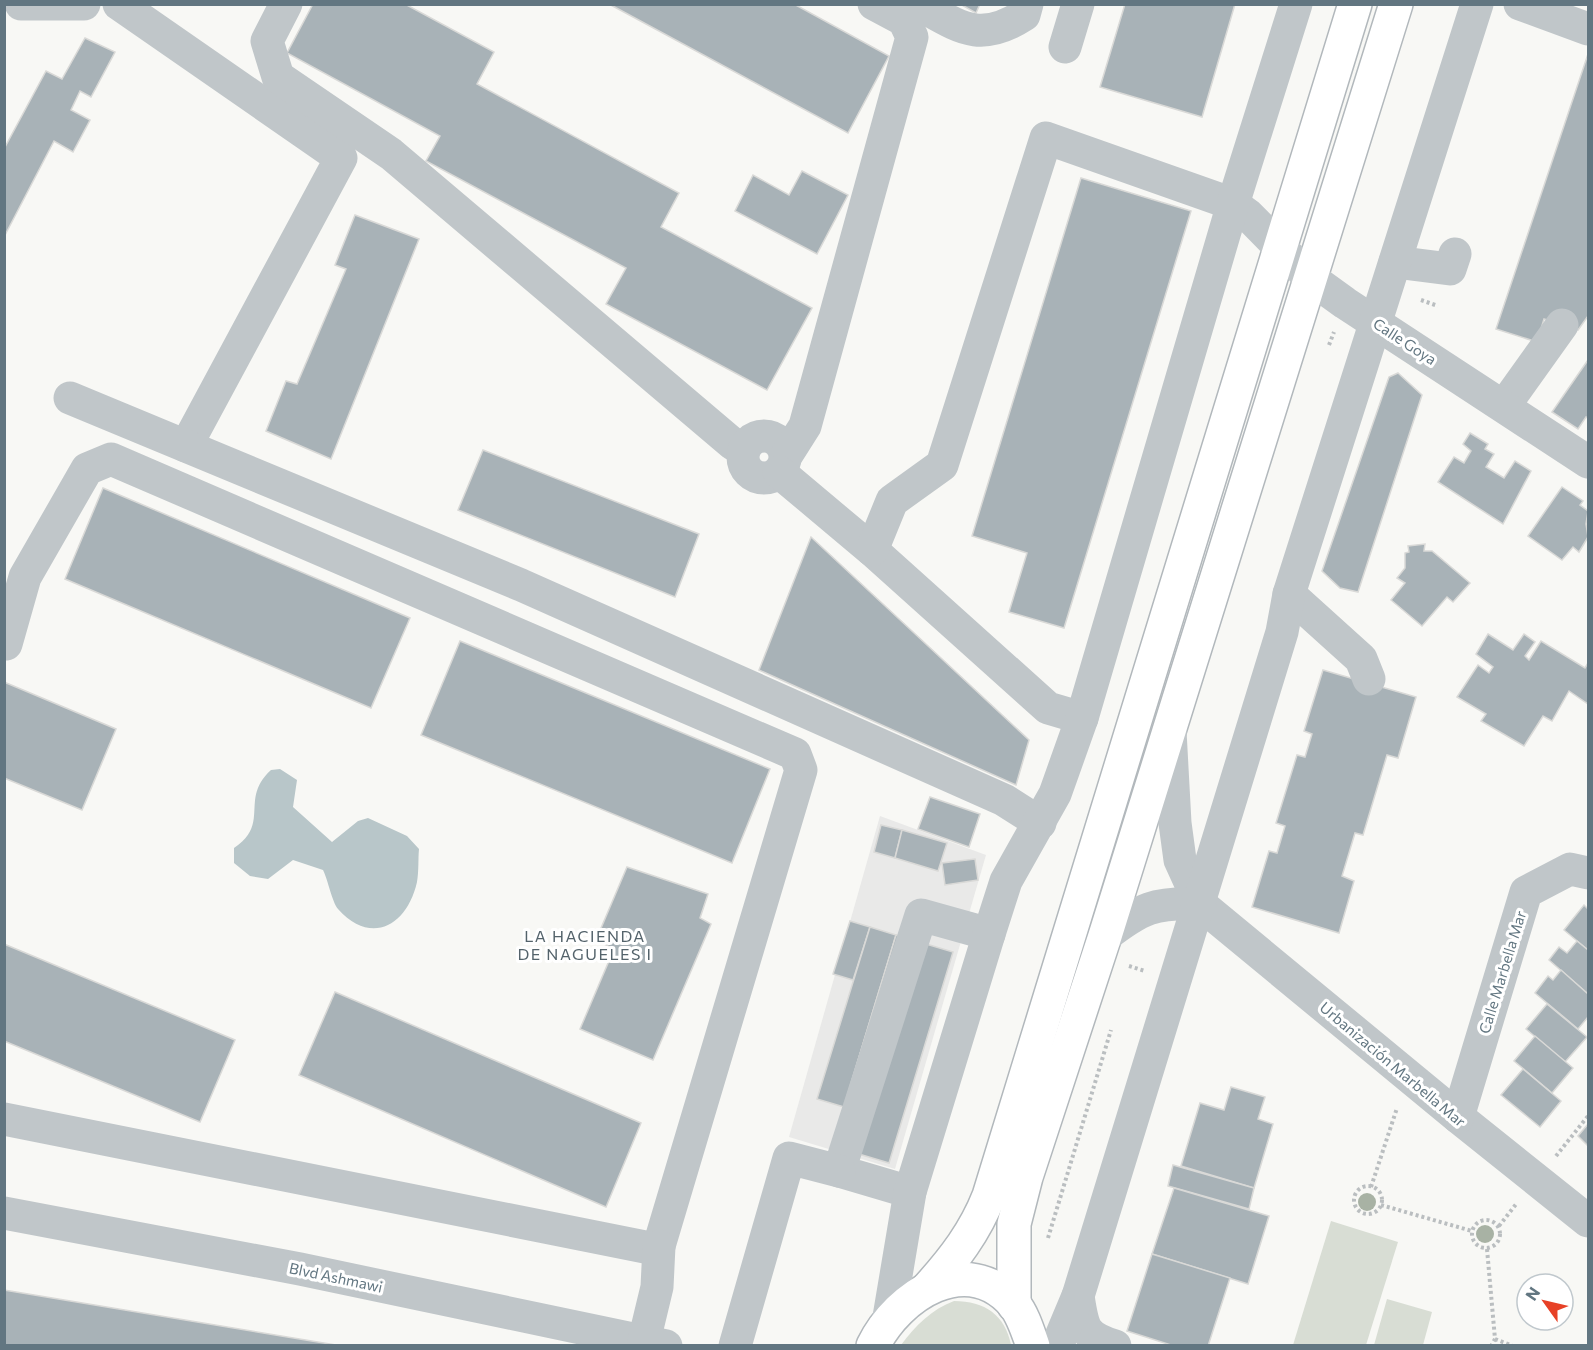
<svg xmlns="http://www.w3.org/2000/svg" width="1593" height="1350" viewBox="0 0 1593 1350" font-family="Commissioner,sans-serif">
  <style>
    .built { fill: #e9e9e8 }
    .green { fill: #d8ddd4 }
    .water { fill: #b8c6c9 }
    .building { fill: #a8b2b7; stroke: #d9d9d7; stroke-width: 1.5 }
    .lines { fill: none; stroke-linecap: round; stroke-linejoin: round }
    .major-casing { stroke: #b2b8bc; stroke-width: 36 }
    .path { stroke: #babec0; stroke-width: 4; stroke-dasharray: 3 3; stroke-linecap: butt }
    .minor { stroke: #c0c6c9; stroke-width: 33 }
    .major { stroke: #fff; stroke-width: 33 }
    .tree { fill: #a8b2a4 }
    .labels { text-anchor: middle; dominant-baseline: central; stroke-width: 6; stroke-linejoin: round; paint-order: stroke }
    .street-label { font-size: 15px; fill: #627681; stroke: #fff }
    .neighbourhood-label { font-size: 16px; letter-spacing: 1.5px; fill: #54636b; stroke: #fff }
  </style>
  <rect width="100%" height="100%" fill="#f8f8f5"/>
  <!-- built -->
  <path class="built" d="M880,816L986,855L895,1169L789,1137Z"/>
  <!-- green -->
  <g class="green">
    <path d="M1331,1221L1398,1242L1366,1345H1293Z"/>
    <path d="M1387,1299L1432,1312L1423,1345H1374Z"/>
    <path d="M954,1301C985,1301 1005,1315 1011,1345H901C915,1326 932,1309 954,1301Z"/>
  </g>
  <!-- water -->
  <path class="water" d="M280,769L297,780L293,807L332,842L358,821L368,818L407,836L419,849C418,859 419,871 417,882C407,926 371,946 338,909C332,902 328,880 323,870L293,860L268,879L250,876L234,863V848C271,824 239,799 271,770Z"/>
  <!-- building -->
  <g class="building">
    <path d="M313,4H405L494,52L477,84L679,193L661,227L812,308L767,390L606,304L626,268L426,161L440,136L287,53Z"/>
    <path d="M609,4H794L889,56L848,133Z"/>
    <path d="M960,4H980L976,13Z"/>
    <path d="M1125,4H1235L1202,117L1100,87Z"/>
    <path d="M85,38L115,52L91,97L80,91L71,110L90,120L73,152L54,141L4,237V149L46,71L62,79Z"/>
    <path d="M1588,54V316L1578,330L1544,319L1537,342L1496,329Z"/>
    <path d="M802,171L848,195L817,254L735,211L753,175L789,195Z"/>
    <path d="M1081,178L1191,211L1064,628L1009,612L1027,553L972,536Z"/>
    <path d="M355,215L419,239L331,459L266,431L286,381L297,384L346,269L335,265Z"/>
    <path d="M1588,360V418L1586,417L1578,429L1552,412Z"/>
    <path d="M1398,373L1422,395L1358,592L1340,588L1322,571L1389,377Z"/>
    <path d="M1470,433L1488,444L1485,449L1494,454L1486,467L1504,478L1515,461L1531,471L1503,524L1438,482L1454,457L1464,463L1471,451L1463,444Z"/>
    <path d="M483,450L699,534L675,597L458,510Z"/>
    <path d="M1562,487L1583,501L1580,505L1588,511L1586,524L1588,537L1579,552L1573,547L1562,560L1528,536Z"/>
    <path d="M103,488L410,618L371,708L65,579Z"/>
    <path d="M811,537L1029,740L1016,785L759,670Z"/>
    <path d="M1425,544L1424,551H1432L1470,583L1453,602L1447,597L1422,626L1391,600L1405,583L1397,578L1405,568V553L1409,552L1408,546Z"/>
    <path d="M1488,634L1513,650L1524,634L1535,642L1525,656L1529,660L1541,641L1585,668L1588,663V704L1569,691L1552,721L1543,716L1524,746L1481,721L1486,714L1457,697L1478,665L1489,673L1493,667L1476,654Z"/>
    <path d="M460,641L770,769L732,863L421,735Z"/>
    <path d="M1323,670L1416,697L1398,758L1387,755L1363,835L1355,833L1342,876L1354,881L1339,933L1252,907L1269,851L1277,853L1285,826L1276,823L1297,755L1305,757L1312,734L1304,731Z"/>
    <path d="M4,682L116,729L82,810L4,778Z"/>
    <path d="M930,797L980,814L969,847L918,829Z"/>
    <path d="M881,825L902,830L895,858L874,852Z"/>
    <path d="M902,830L947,843L938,871L895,858Z"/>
    <path d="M975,859L978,880L945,885L942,863Z"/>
    <path d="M627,867L708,894L700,918L711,924L653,1060L580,1029L614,949L596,940Z"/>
    <path d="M1584,905L1588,909V950L1564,930Z"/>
    <path d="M850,921L870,927L853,980L833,974Z"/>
    <path d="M870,927L896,935L844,1107L817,1099Z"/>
    <path d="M896,935L953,952L889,1163L832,1146Z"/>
    <path d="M1577,941L1588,950V994L1549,960L1559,947L1567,953Z"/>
    <path d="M4,944L235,1040L200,1122L4,1041Z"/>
    <path d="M1561,970L1588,994V1017L1578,1029L1535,993L1548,976L1553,980Z"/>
    <path d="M335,992L641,1123L606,1207L299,1075Z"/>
    <path d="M1547,1004L1587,1037L1565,1062L1526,1029Z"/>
    <path d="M1535,1036L1573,1068L1552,1093L1514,1061Z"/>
    <path d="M1523,1069L1561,1101L1540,1127L1501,1095Z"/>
    <path d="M1231,1087L1265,1097L1258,1119L1273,1124L1254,1188L1181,1166L1200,1103L1224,1110Z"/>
    <path d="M1588,1124V1146L1578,1136Z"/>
    <path d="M1173,1165L1254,1188L1249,1209L1168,1186Z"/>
    <path d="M1174,1188L1269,1216L1248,1284L1152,1254Z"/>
    <path d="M1152,1254L1230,1278L1208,1346H1174L1127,1331Z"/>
    <path d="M4,1290L342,1346H4Z"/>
  </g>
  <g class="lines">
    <!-- major casing -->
    <g class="major-casing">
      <g id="major">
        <path d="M928,1288C954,1259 975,1232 989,1196L1355,4"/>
        <path d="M1014,1305V1224L1026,1177L1105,936L1396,4"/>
        <path d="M873,1346C898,1295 967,1250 1014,1304C1023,1315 1028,1332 1033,1346"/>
      </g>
    </g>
    <!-- path -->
    <g class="path">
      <path d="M1421,300L1438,306"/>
      <path d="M1329,345L1334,332"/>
      <path d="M1129,966L1145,971"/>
      <path d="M1556,1156L1588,1116"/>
      <circle cx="1368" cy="1200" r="14"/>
      <path d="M1371,1187L1397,1108"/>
      <path d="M1381,1205L1472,1231"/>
      <circle cx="1486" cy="1234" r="14"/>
      <path d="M1499,1226L1517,1203"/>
      <path d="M1048,1238L1111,1030"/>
      <path d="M1487,1249L1495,1339L1491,1346"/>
      <path d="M1495,1339L1513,1346"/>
    </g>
    <!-- minor -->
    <g class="minor">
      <path d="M21,4H84"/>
      <path d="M119,4L341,158L186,446"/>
      <path d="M286,4L267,41L278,77L391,154L733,444L745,448"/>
      <path d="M918,4C960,27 979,44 1024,15L1027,4"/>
      <path d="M1520,4L1588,29"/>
      <path d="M1065,47L1078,4"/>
      <path d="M1395,262L1450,269L1455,254"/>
      <path d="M70,398L521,585L1004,800L1040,823"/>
      <path d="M1504,406L1562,325"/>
      <circle cx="764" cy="457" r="21"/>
      <path d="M786,456L805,426L912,37L904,20L874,4"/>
      <path d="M779,472L872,550L1048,708L1082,718"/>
      <path d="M872,550L892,501L942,465L1046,138L1233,204L1248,215L1309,277L1345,303L1588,462"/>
      <path d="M1289,594L1361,659L1369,679"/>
      <path d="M1170,731L1175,823L1180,860L1200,904L1458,1117L1588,1221"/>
      <path d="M1105,936C1141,908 1155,902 1200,904"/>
      <path d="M1458,1117L1526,892L1570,869L1588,873"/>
      <path d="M4,1119L650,1248L659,1246L801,770L795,754L111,459L87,469L25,577L6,644"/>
      <path d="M910,1192L839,1171L921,915L989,934"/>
      <path d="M4,1213L300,1269L666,1346"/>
      <path d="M1078,1296C1083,1328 1083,1336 1115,1346"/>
      <path d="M888,1323L910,1192L989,934L1006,881L1055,794L1082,718L1233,204L1296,4"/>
      <path d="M644,1341L657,1287L659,1246"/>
      <path d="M735,1346L789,1158L839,1171"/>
      <path d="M1057,1346L1078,1296L1282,632L1289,594L1477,4"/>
    </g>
    <!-- major -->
    <use href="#major" class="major"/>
  </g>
  <!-- trees -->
  <g class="tree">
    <circle cx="1367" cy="1202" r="9"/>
    <circle cx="1485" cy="1234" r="9"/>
  </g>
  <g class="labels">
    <!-- street labels -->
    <g class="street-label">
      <text transform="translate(1405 341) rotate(33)">Calle Goya</text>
      <text transform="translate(1502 972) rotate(-73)">Calle Marbella Mar</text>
      <text transform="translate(1393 1064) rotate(40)">Urbanización Marbella Mar</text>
      <text transform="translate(336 1277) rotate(12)">Blvd Ashmawi</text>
    </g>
    <!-- neighbourhood labels -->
    <g class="neighbourhood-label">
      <text x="585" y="935">LA HACIENDA<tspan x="585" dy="18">DE NAGUELES I</tspan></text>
    </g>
  </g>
  <!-- border -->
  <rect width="1593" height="1350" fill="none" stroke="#627681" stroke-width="12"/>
  <!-- north arrow -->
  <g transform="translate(1545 1302) rotate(304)"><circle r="28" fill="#ffffff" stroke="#c0c8cd" stroke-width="1.5"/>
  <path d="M0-4.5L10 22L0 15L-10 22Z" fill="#e74126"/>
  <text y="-9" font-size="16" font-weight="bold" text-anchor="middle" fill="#627681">N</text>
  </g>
</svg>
